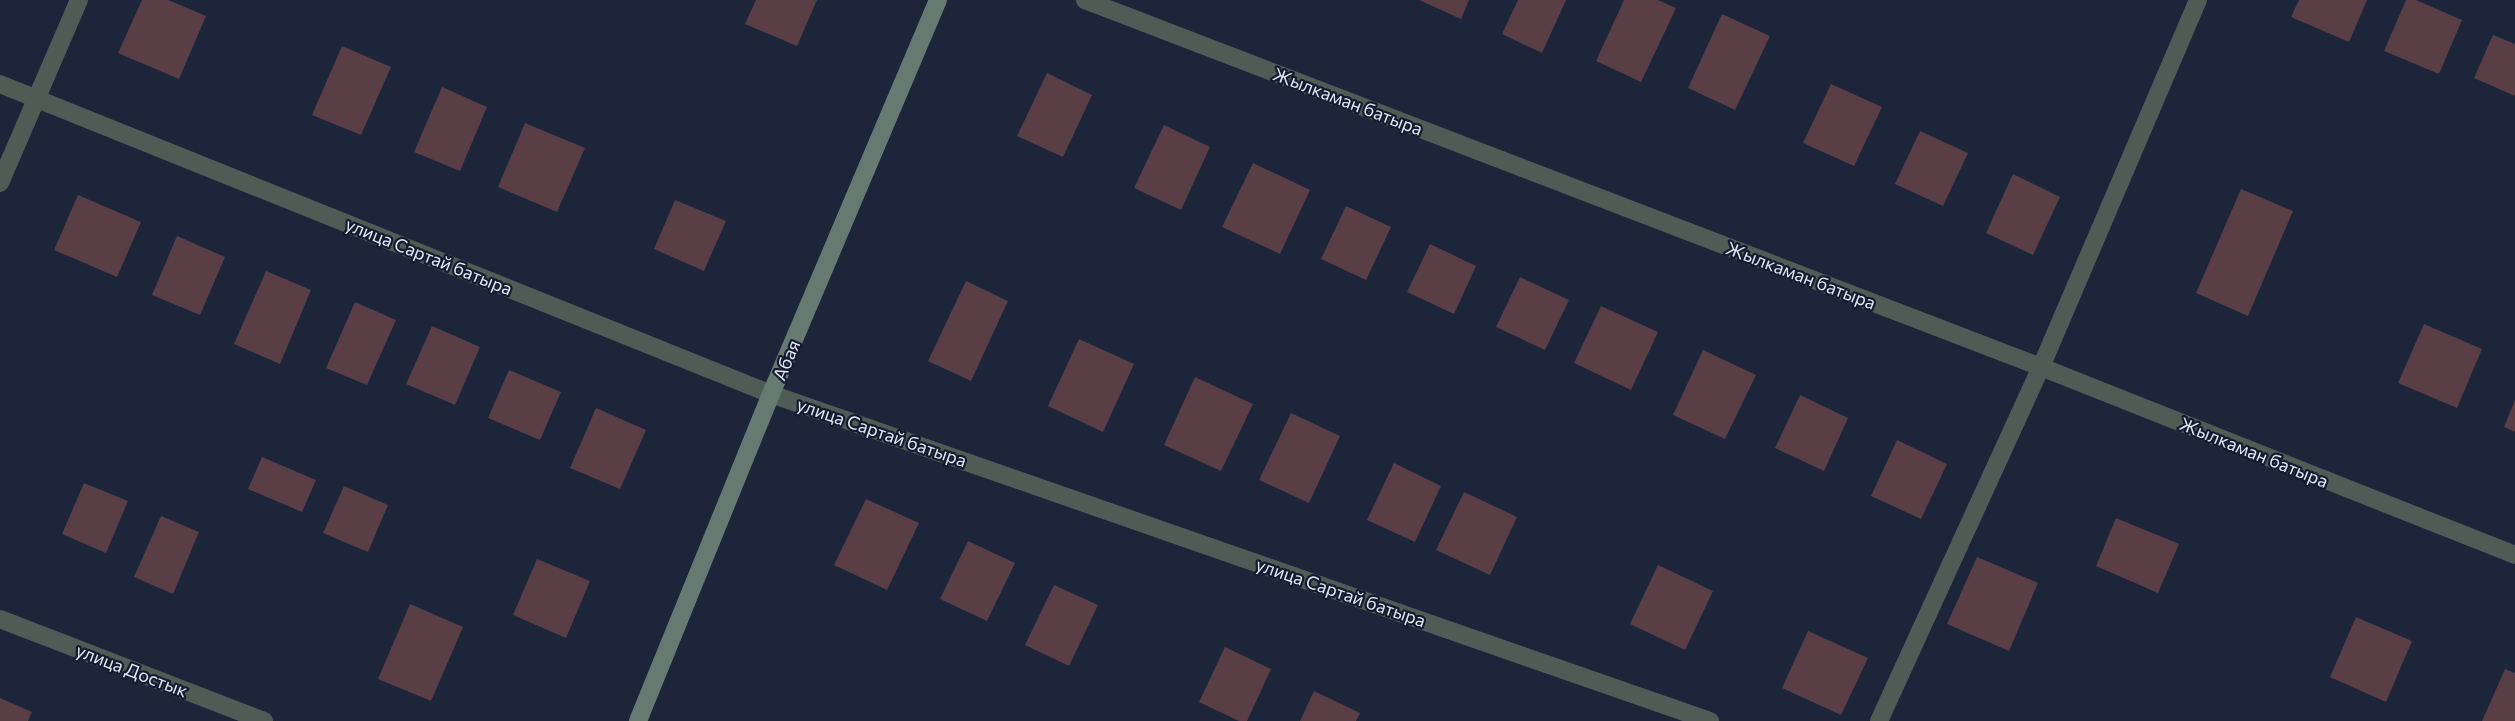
<svg xmlns="http://www.w3.org/2000/svg" width="2515" height="721" viewBox="0 0 2515 721" font-family="Commissioner,sans-serif">
  <style>
    .building { fill: #593e46 }
    .lines { fill: none; stroke-linecap: round; stroke-linejoin: round }
    .street { stroke: #4f5c56; stroke-width: 18 }
    .secondary { stroke: #667a72; stroke-width: 18 }
    .labels { text-anchor: middle; dominant-baseline: central; stroke-width: 4.5; stroke-linejoin: round; paint-order: stroke }
    .street-label { font-size: 18px; fill: #e0e7f4; stroke: #131b2e }
  </style>
  <rect width="100%" height="100%" fill="#1c2539"/>
  <!-- building -->
  <g class="building">
    <path d="M142,0H168L206,16L179,79L118,53Z"/>
    <path d="M756,0H817L797,46L745,24Z"/>
    <path d="M1419,0H1469L1461,19Z"/>
    <path d="M1518,0H1566L1542,53L1502,34Z"/>
    <path d="M1624,0H1658L1676,8L1641,82L1596,61Z"/>
    <path d="M2299,0H2367L2349,42L2291,17Z"/>
    <path d="M2406,0H2416L2462,20L2439,74L2384,51Z"/>
    <path d="M1722,14L1770,36L1735,110L1688,88Z"/>
    <path d="M2493,35L2515,44V96L2474,78Z"/>
    <path d="M342,46L391,67L361,135L312,115Z"/>
    <path d="M1047,73L1092,95L1063,157L1017,136Z"/>
    <path d="M1831,84L1882,107L1854,166L1803,143Z"/>
    <path d="M442,87L487,107L460,171L414,152Z"/>
    <path d="M525,123L585,148L557,212L498,187Z"/>
    <path d="M1164,125L1210,147L1181,210L1134,188Z"/>
    <path d="M1920,131L1968,153L1943,206L1895,184Z"/>
    <path d="M1253,163L1310,190L1280,254L1222,227Z"/>
    <path d="M2013,174L2060,197L2033,255L1986,233Z"/>
    <path d="M2241,189L2293,211L2248,316L2196,293Z"/>
    <path d="M78,195L141,222L117,277L54,250Z"/>
    <path d="M675,200L726,221L704,271L654,249Z"/>
    <path d="M1346,206L1391,227L1366,280L1321,259Z"/>
    <path d="M177,236L225,257L200,315L152,295Z"/>
    <path d="M1430,244L1476,266L1454,314L1407,292Z"/>
    <path d="M266,271L311,290L280,364L234,344Z"/>
    <path d="M1520,277L1569,300L1545,350L1496,327Z"/>
    <path d="M966,281L1008,301L971,381L928,361Z"/>
    <path d="M355,302L396,320L367,385L326,368Z"/>
    <path d="M1601,306L1658,332L1631,390L1574,363Z"/>
    <path d="M2424,324L2482,349L2457,408L2398,383Z"/>
    <path d="M432,326L480,347L455,405L406,384Z"/>
    <path d="M1079,339L1134,364L1103,432L1048,406Z"/>
    <path d="M1703,350L1756,375L1725,439L1673,415Z"/>
    <path d="M509,370L561,392L540,440L488,418Z"/>
    <path d="M1195,377L1253,404L1221,471L1164,445Z"/>
    <path d="M1800,395L1848,418L1824,471L1775,448Z"/>
    <path d="M2515,400V432L2504,427Z"/>
    <path d="M596,408L646,430L620,489L570,468Z"/>
    <path d="M1291,413L1340,436L1309,503L1259,480Z"/>
    <path d="M1897,440L1947,464L1921,519L1871,496Z"/>
    <path d="M262,457L316,480L302,512L248,489Z"/>
    <path d="M1394,463L1441,486L1415,542L1367,520Z"/>
    <path d="M84,483L128,501L106,553L62,534Z"/>
    <path d="M344,486L388,505L368,552L323,533Z"/>
    <path d="M1464,492L1517,517L1490,575L1436,550Z"/>
    <path d="M866,499L919,523L887,590L834,565Z"/>
    <path d="M161,516L199,532L173,594L134,577Z"/>
    <path d="M2116,518L2179,544L2158,593L2096,566Z"/>
    <path d="M968,541L1015,563L987,621L940,599Z"/>
    <path d="M1977,557L2038,583L2009,651L1947,624Z"/>
    <path d="M537,559L590,581L566,638L513,615Z"/>
    <path d="M1658,565L1713,591L1685,650L1630,624Z"/>
    <path d="M1054,585L1098,605L1069,666L1025,645Z"/>
    <path d="M410,604L463,627L431,701L378,679Z"/>
    <path d="M2356,617L2412,641L2386,702L2330,677Z"/>
    <path d="M1808,631L1868,658L1841,715L1782,688Z"/>
    <path d="M1225,647L1271,669L1247,721H1239L1199,702Z"/>
    <path d="M2505,669L2515,673V721H2482Z"/>
    <path d="M1314,691L1360,713L1356,721H1300Z"/>
    <path d="M0,698L32,712L28,721H0Z"/>
  </g>
  <g class="lines">
    <!-- street -->
    <g class="street">
      <path d="M1085,0L2041,367L2515,555"/>
      <path d="M0,84L771,394L1710,721"/>
      <path d="M0,183L79,0"/>
      <path d="M0,619L264,721"/>
      <path d="M1879,721L2041,367L2198,0"/>
    </g>
    <!-- secondary -->
    <path class="secondary" d="M638,721L771,394L938,0"/>
  </g>
  <g class="labels">
    <!-- street labels -->
    <g class="street-label">
      <text transform="translate(1348 101) rotate(21)">Жылкаман батыра</text>
      <text transform="translate(429 256) rotate(22)">улица Сартай батыра</text>
      <text transform="translate(1801 275) rotate(21)">Жылкаман батыра</text>
      <text transform="translate(786 360) rotate(-67)">Абая</text>
      <text transform="translate(882 432) rotate(19)">улица Сартай батыра</text>
      <text transform="translate(2254 452) rotate(22)">Жылкаман батыра</text>
      <text transform="translate(1341 592) rotate(19)">улица Сартай батыра</text>
      <text transform="translate(132 670) rotate(21)">улица Достык</text>
    </g>
  </g>
</svg>
